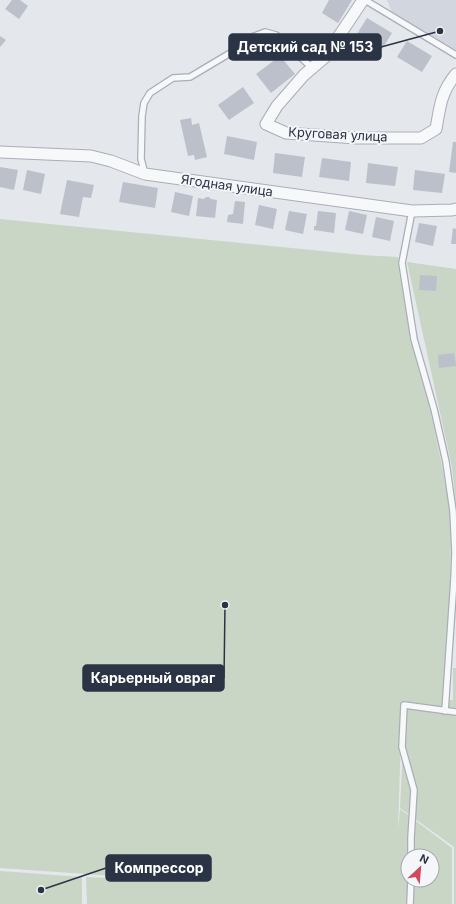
<svg xmlns="http://www.w3.org/2000/svg" width="456" height="904" viewBox="0 0 456 904" font-family="Inter,sans-serif">
  <style>
    .built { fill: #d2d6de }
    .green { fill: #c9d6c5; fill-rule: evenodd }
    .building { fill: #bbc0ca }
    .lines { fill: none; stroke-linecap: round; stroke-linejoin: round }
    .service-casing { stroke: #a9aeb7; stroke-width: 8 }
    .minor-casing { stroke: #a9aeb7; stroke-width: 13 }
    .service { stroke: #f7f8fa; stroke-width: 5.5 }
    .minor { stroke: #f7f8fa; stroke-width: 11 }
    .labels { text-anchor: middle; dominant-baseline: central; stroke-width: 4; stroke-linejoin: round; paint-order: stroke }
    .street-label { font-size: 13px; fill: #2b3445; stroke: #f4f6f9 }
    .leader { fill: none; stroke: #2b3445; stroke-width: 1.5 }
    .callout-dot { fill: #2b3445; stroke: #f4f6f9; stroke-width: 1.5 }
    .callout { fill: #2b3445; stroke: #2b3445; stroke-width: 1.5 }
    .callout-label { font-size: 14px; text-anchor: middle; font-weight: bold; fill: #fff }
  </style>
  <rect width="100%" height="100%" fill="#e4e7ec"/>
  <!-- built -->
  <path class="built" d="M387,0H456V50L392,13Z"/>
  <!-- green -->
  <g class="green">
    <path d="M0,219L362,255L398,257L451,509L449,700H453V668H456V904H454V847L400,808L405,707L424,704L402,701L398,830L400,809L452,848V904H87L86,877L185,881L0,868ZM408,856H432V880H408Z"/>
    <path d="M407,262L456,269V504L452,467Z"/>
    <path d="M0,871L82,877V904H0Z"/>
  </g>
  <!-- building -->
  <g class="building">
    <path d="M12,0H20L28,6L19,19L5,9Z"/>
    <path d="M329,0H352L338,23L322,13Z"/>
    <path d="M367,18L392,33L382,49L357,34Z"/>
    <path d="M0,36L6,40L0,47Z"/>
    <path d="M407,41L432,56L422,72L397,57Z"/>
    <path d="M280,56L295,74L271,93L256,74Z"/>
    <path d="M243,87L254,103L229,120L218,105Z"/>
    <path d="M191,118L192,125L199,123L207,157L195,160L194,155L188,156L180,120Z"/>
    <path d="M227,136L257,142L254,160L224,154Z"/>
    <path d="M453,142H456V173L449,172Z"/>
    <path d="M275,153L305,157L302,177L273,173Z"/>
    <path d="M322,158L351,162L349,181L319,177Z"/>
    <path d="M368,163L398,167L395,186L366,183Z"/>
    <path d="M0,167L18,170L14,190L0,187Z"/>
    <path d="M27,170L45,174L41,194L23,190Z"/>
    <path d="M415,170L445,174L442,193L413,190Z"/>
    <path d="M67,180L94,185L91,198L83,197L79,217L60,214Z"/>
    <path d="M123,182L158,188L155,208L119,202Z"/>
    <path d="M175,192L193,196L189,216L171,212Z"/>
    <path d="M206,197H209L211,199L217,200L215,218L196,216L198,198L204,199Z"/>
    <path d="M235,201L245,202L243,224L227,222L228,215L233,214Z"/>
    <path d="M259,205L277,209L273,229L255,225Z"/>
    <path d="M289,211L307,214L303,234L285,230Z"/>
    <path d="M318,211L336,213L334,233L314,230V226H316Z"/>
    <path d="M349,211L367,215L363,234L345,230Z"/>
    <path d="M376,217L394,221L390,241L372,237Z"/>
    <path d="M419,223L437,226L433,246L415,242Z"/>
    <path d="M453,228L456,229V244H451Z"/>
    <path d="M420,275L437,276L436,291L419,290Z"/>
    <path d="M454,353L456,366L439,368L438,355Z"/>
  </g>
  <g class="lines">
    <!-- service casing -->
    <g class="service-casing">
      <g id="service">
        <path d="M365,0L456,55"/>
        <path d="M145,174L141,159L142,116L144,103L150,93L173,78L190,77L237,49L252,37L265,32L276,35L283,40L312,68"/>
        <path d="M412,211L402,263L414,339L434,409L446,462L453,511L455,552L454,579L445,711"/>
        <path d="M411,856V838L414,790L402,747L404,705L456,712"/>
        <path d="M410,904L411,880"/>
      </g>
    </g>
    <!-- minor casing -->
    <g class="minor-casing">
      <g id="minor">
        <path d="M363,0L325,57L304,75L277,106L266,124L286,133L356,138H421L436,129C440,106 441,92 456,74"/>
        <path d="M0,152L91,156L111,161L145,174L412,211L452,210L456,209"/>
      </g>
    </g>
    <!-- service -->
    <use href="#service" class="service"/>
    <!-- minor -->
    <use href="#minor" class="minor"/>
  </g>
  <g class="labels">
    <!-- street labels -->
    <g class="street-label">
      <text transform="translate(338 134) rotate(3)">Круговая улица</text>
      <text transform="translate(227 185) rotate(8)">Ягодная улица</text>
    </g>
  </g>
  <!-- callouts -->
  <path class="leader" d="M440 31L381 47M225 605L224 678M41 890L106 868"/>
  <g class="callout-dot">
    <circle cx="440" cy="31" r="4"/>
    <circle cx="225" cy="605" r="4"/>
    <circle cx="41" cy="890" r="4"/>
  </g>
  <g class="callout">
    <rect x="229" y="34" width="152" height="26" rx="4"/>
    <rect x="83" y="665" width="141" height="26" rx="4"/>
    <rect x="106" y="855" width="105" height="26" rx="4"/>
  </g>
  <g class="callout-label">
    <text x="305" y="52">Детский сад № 153</text>
    <text x="153" y="683">Карьерный овраг</text>
    <text x="159" y="873">Компрессор</text>
  </g>
  <!-- north arrow -->
  <g transform="translate(420 868) rotate(26)"><circle r="19" fill="#f4f6f9" stroke="#a4a8b1"/>
  <path d="M0-3L7 15L0 10L-7 15Z" fill="#d1495b"/>
  <text y="-6" font-size="11" font-weight="bold" text-anchor="middle" fill="#2b3445">N</text>
  </g>
</svg>
